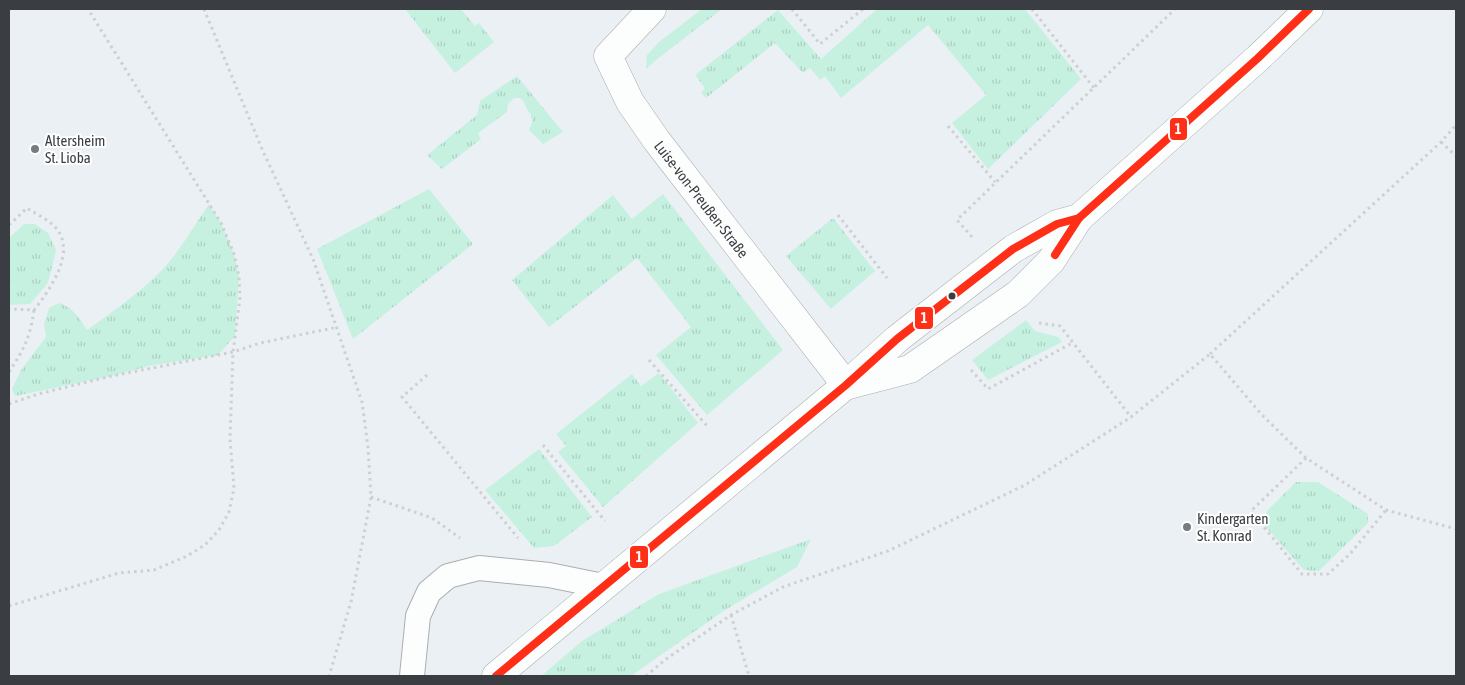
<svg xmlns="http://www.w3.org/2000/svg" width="1465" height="685" viewBox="0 0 1465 685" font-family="'Asap Condensed',sans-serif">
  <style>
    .grass { fill: url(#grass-tufts) }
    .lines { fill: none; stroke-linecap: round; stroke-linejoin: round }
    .lane-casing { stroke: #abaeb1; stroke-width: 26 }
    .street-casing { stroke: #abaeb1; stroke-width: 29 }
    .secondary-casing { stroke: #abaeb1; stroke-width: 29 }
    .path { stroke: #cecfd1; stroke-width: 3; stroke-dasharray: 2.5 4; stroke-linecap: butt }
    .lane { stroke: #fcfdfd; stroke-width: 24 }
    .street { stroke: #fcfdfd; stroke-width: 28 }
    .secondary { stroke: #fcfdfd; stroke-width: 28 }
    .bus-1-casing { stroke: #fff; stroke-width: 11 }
    .bus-1 { stroke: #ff2e17; stroke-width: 8 }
    .poi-dot { fill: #787c80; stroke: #fff; stroke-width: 2 }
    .bus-dot { fill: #3a3d41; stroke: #fff; stroke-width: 2 }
    .labels { text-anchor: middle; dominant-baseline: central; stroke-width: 4; stroke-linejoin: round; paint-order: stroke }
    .poi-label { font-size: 15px; fill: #3a3d41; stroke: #fff; text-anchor: start }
    .street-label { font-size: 15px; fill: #3a3d41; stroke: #fff }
    .line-badge { stroke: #fff; stroke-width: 2 }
    .badge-label { font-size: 14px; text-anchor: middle; font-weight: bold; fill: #fff }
  </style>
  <defs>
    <pattern id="grass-tufts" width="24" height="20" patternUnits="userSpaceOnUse" patternTransform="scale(1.25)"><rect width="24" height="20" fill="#c6f1e0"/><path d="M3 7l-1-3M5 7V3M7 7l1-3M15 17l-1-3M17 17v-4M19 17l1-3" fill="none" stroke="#abd0c1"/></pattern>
  </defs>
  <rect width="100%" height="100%" fill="#ebf0f4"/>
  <!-- grass -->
  <g class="grass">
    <path d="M405,9H461L475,26L479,23L494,42L455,73Z"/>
    <path d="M702,9H722L656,60L646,69L647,55L659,42Z"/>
    <path d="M877,9H1025L1081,79L988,169L952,123L986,95L928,25L841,98L825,76L820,80L810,68L803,73L775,43L706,98L701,93L705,88L695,75L778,10L821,59Z"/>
    <path d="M517,76L563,132L543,144L529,130C537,114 527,114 524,102L520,98H514L508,104L507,112L478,133L481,139L442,169L427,155L477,115L480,101Z"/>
    <path d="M429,189L473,244L353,339L317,249Z"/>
    <path d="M663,194L783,350L707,415L656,355L691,327L637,258L549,327L512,280L613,195L632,219Z"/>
    <path d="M209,204L221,223L234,254L239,277L235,336L218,355L149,366L112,376L15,396L12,389L21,370L46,337L44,324L49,308L59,303C74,308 79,318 87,330C112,312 138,294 159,273C179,253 193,227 209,204Z"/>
    <path d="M833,218L875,271L831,309L786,256Z"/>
    <path d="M24,224H35L48,233L56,250L48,283L30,304L9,305V238Z"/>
    <path d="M1026,320L1035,331L1058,337L1062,342L988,380L972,360Z"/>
    <path d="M659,373L698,423L603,507L558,452L566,446L556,434L632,374L641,386Z"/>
    <path d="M539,449L592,517L554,546L534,548L485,490Z"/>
    <path d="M1296,482H1318L1368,514V523L1319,571L1304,570L1264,525L1267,511Z"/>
    <path d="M811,539L797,567L725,610L631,676H541L582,641L659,594Z"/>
  </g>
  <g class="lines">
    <!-- lane casing -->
    <g class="lane-casing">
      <path id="lane" d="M412,676L418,616L429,592L448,576L479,568L549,575L603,586"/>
    </g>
    <!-- street casing -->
    <g class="street-casing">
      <g id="street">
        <path id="s1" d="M652,9L608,56L630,102L657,141L846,385"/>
      </g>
    </g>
    <!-- secondary casing -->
    <g class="secondary-casing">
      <g id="secondary">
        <path d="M849,385L910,369L1018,294L1051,261L1079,218L1258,58L1309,9"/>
        <path d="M496,676L846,385L897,339L1013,249L1057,224L1079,218"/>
      </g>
    </g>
    <!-- path -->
    <g class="path">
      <path d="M204,9L262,149L313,259L362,402L368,447L371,497L351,602L329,676"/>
      <path d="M792,9L820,44L863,9"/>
      <path d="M1032,9L1094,88"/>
      <path d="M948,126L995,182"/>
      <path d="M1441,142L1456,156"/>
      <path d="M838,215L887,278"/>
      <path d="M9,225L27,208C36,214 49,220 56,228C77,252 49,291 34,310L9,309"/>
      <path d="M972,237L957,220L1175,9"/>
      <path d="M1039,323L1060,326L1131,417"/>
      <path d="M1210,354L1441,142L1456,125"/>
      <path d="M649,360L708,427"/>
      <path d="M971,370L988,389L1072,343"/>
      <path d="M9,372C24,349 30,338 34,310"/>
      <path d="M427,375L402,397L518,538"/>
      <path d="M9,404L38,394L112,376L233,352L260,343L338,327"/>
      <path d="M543,445L605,521"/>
      <path d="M1306,458L1251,511L1302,574H1328L1350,554L1386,510"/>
      <path d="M371,497L432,518L460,538"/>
      <path d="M9,606L119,573L154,570L187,556L205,545L219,530L229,512L234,488L230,439L233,352L240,298L239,277L234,254L221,223L88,9"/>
      <path d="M731,615L749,676"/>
      <path d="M646,676L666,659L731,615L783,587L888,551L1025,485L1131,417L1210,354L1262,415L1306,458L1386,510L1456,529"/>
    </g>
    <!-- lane -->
    <use href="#lane" class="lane"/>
    <!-- street -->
    <use href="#street" class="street"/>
    <!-- secondary -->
    <use href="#secondary" class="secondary"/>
    <!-- bus-1 casing -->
    <g class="bus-1-casing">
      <g id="bus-1">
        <path d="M1055,255L1079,218L1258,58L1309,9"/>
        <path d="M496,676L846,385L897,339L1013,249L1057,224L1079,218"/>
      </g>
    </g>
    <!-- bus-1 -->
    <use href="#bus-1" class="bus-1"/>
  </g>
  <!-- markers -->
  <g class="poi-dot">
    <circle cx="35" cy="149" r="5"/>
    <circle cx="1187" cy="527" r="5"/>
  </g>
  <circle class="bus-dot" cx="952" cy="296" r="4.5"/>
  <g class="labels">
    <!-- poi labels -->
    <g class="poi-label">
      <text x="45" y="140">Altersheim<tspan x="45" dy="17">St. Lioba</tspan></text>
      <text x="1197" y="518">Kindergarten<tspan x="1197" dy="17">St. Konrad</tspan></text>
    </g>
    <!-- street labels -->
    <g class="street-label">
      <text stroke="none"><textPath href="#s1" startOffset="236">Luise-von-Preußen-Straße</textPath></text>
    </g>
  </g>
  <g class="line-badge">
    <rect x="1169" y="117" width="19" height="24" rx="5" fill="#ff2e17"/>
    <rect x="914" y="306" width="20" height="24" rx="5" fill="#ff2e17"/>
    <rect x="629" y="545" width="20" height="24" rx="5" fill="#ff2e17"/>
  </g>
  <g class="badge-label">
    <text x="1178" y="134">1</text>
    <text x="924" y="323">1</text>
    <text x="639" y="562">1</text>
  </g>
  <!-- border -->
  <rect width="1465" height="685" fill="none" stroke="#3a3d41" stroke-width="20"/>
</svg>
